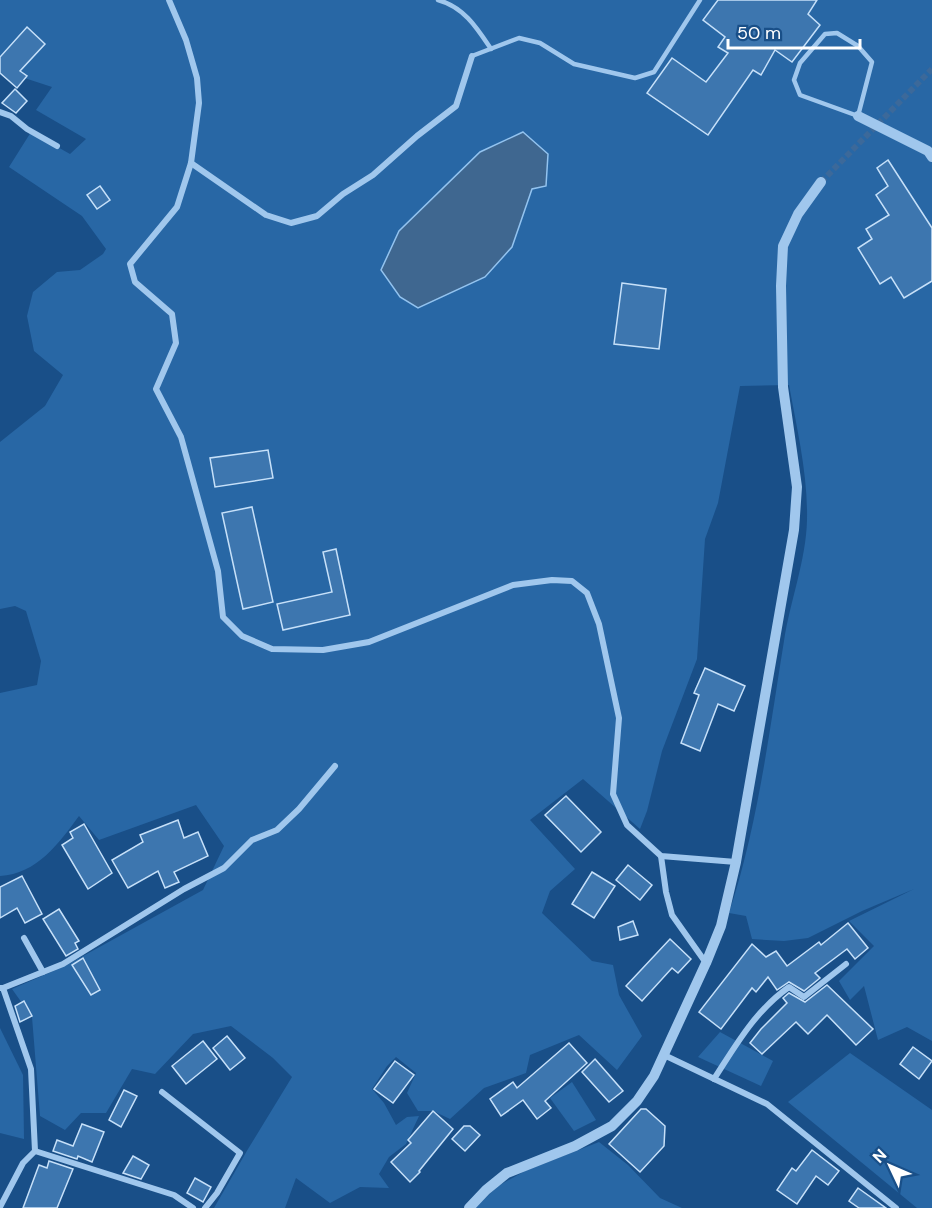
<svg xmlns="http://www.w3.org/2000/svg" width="932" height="1208" viewBox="0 0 932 1208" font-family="'DM Sans',sans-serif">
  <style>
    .green { fill: #2867a5 }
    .water { fill: #3f6790; stroke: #93c3ef; stroke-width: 1.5 }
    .building { fill: #3d76af; stroke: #c6e0f9; stroke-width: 1.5 }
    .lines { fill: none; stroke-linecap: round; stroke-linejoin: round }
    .minor-tunnel { stroke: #3c699a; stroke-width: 6; stroke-dasharray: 6 3; stroke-linecap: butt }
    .service { stroke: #a0c7ed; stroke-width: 4.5 }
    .minor { stroke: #a0c7ed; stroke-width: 6 }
    .tertiary { stroke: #a0c7ed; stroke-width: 10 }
  </style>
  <rect width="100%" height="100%" fill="#194f88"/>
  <!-- green -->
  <g class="green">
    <path d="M0,0H932V1041L907,1027L878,1040L864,986L850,1000L839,981L874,946L849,921L914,889L862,911L808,938L784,941L752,939L746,916L729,913C758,825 769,733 784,641C790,601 806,561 807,520C808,475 797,429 789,385L740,386L718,503L705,539L697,659L662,751L647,811L640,829L583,779L530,820L575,869L550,891L542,913L592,961L613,965L619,995L642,1036L617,1070L579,1035L530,1055L526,1073L484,1088L450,1119L433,1111H418L407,1093L416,1073L396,1057L387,1066L372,1089L384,1103L396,1125L407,1117L419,1116L406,1144L389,1157L379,1174L389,1188L360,1187L330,1203L296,1178L285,1208H214L248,1149L292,1077L273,1058L231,1026L193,1034L155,1074L132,1069L106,1113H81L65,1130L40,1116L32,1017L12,989L65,966L203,890L224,846L196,805L99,840L79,816C59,843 37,874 0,876V693L37,685L41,661L26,611L15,606L0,609V442L45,406L63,375L34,351L27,316L33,292L57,272L80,270L103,254L106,249L82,216L9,167L31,132L70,154L86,139L36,110L52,87L0,70Z"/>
    <path d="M0,1028L23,1075L24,1139L0,1133Z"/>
    <path d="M720,1032L773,1061L761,1086L698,1057Z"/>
    <path d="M850,1053L932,1110V1208H917L788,1102Z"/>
    <path d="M572,1082L596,1120L574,1131L550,1098Z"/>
    <path d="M599,1142L628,1165L660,1198L682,1208H475L498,1186L525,1171Z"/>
  </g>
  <!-- water -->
  <path class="water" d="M523,132L548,154L546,186L532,189L512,247L485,277L418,308L400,297L381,270L399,231L480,152Z"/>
  <!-- building -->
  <g class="building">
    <path d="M718,0H817L808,14L820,25L792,62L775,50L761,75L753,70L708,135L647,93L672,58L706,82L728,53L718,47L725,37L703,20Z"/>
    <path d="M27,27L45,44L20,71L27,76L17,88L0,73V57Z"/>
    <path d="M15,89L27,101L16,113L2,103Z"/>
    <path d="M888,160L932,228V281L904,298L891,277L880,284L858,248L872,239L866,229L889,215L876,195L888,186L877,168Z"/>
    <path d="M100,186L110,200L97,209L87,195Z"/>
    <path d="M622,283L666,289L659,349L614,344Z"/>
    <path d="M268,450L273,478L215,487L210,458Z"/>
    <path d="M252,507L273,602L243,609L222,513Z"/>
    <path d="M336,549L350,615L283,630L277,604L332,592L323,552Z"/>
    <path d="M705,668L745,686L734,711L718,704L700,751L681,743L699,695L694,693Z"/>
    <path d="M566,796L601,832L581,852L545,815Z"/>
    <path d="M178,820L184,838L198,832L208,856L174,872L179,882L165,888L158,871L128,888L112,860L143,842L140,835Z"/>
    <path d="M84,824L112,873L88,889L62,845L73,838L70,832Z"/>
    <path d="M628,865L652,885L640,900L616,880Z"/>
    <path d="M592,872L615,886L594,918L572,904Z"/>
    <path d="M22,876L42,914L25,923L17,908L0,918V887Z"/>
    <path d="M59,909L79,941L75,943L78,949L66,956L43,919Z"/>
    <path d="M633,921L638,935L620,940L618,927Z"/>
    <path d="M848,923L868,948L855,959L847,949L815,973L820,978L804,991L789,982L777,990L768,977L756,992L752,988L721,1029L699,1012L752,944L766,957L776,951L787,966L819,942L821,945Z"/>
    <path d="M670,939L691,959L678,973L672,968L642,1001L626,986Z"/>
    <path d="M83,958L100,990L91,995L72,965Z"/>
    <path d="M827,985L873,1029L856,1045L827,1015L808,1034L796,1022L762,1054L750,1043L761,1029L787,1003L783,998L789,993L805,1002Z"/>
    <path d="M24,1001L32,1016L20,1022L15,1006Z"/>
    <path d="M227,1036L245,1058L230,1070L213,1048Z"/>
    <path d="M203,1041L217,1059L186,1084L172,1066Z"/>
    <path d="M569,1043L587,1063L545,1101L551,1108L537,1119L523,1100L501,1116L490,1099L513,1082L517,1088Z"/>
    <path d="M913,1047L932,1061L919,1079L900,1064Z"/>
    <path d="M595,1059L623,1091L609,1102L582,1072Z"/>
    <path d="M395,1061L414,1075L393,1103L374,1089Z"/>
    <path d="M124,1090L137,1096L121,1127L109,1120Z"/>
    <path d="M641,1109H646L665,1126L664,1146L640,1172L609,1144Z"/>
    <path d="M433,1111L453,1129L419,1171L420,1172L410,1182L391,1162L411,1143L408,1140Z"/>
    <path d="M82,1124L104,1132L92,1162L78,1156L77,1159L53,1151L57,1140L73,1146Z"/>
    <path d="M464,1126H470L480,1135L465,1151L452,1139Z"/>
    <path d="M812,1150L839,1171L828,1185L816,1176L797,1204L777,1190L792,1168L796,1171Z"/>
    <path d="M133,1156L149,1165L141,1179L123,1173Z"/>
    <path d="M49,1161L73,1169L57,1208H23L39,1165L47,1168Z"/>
    <path d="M195,1178L211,1187L203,1202L187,1193Z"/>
    <path d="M858,1188L886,1208H859L849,1201Z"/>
  </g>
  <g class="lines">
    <!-- minor-tunnel -->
    <path class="minor-tunnel" d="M821,182L932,69"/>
    <!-- service -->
    <g class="service">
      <path d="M438,0C464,7 477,28 491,49"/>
      <path d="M837,33L858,46L872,62L858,116L800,95L794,80L800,63L825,34Z"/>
      <path d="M472,56L519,38L540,43L574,64L635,78L654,72L700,0"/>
    </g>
    <!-- minor -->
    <g class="minor">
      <path d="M169,0L186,40L197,78L199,103L191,163L177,207L130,264L135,282L172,314L176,343L156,389L181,437L218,571L223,617L242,636L272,649L323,650L369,642L513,585L552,580L572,581L587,593L599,624L619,718L613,794L627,825L661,856L736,862"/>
      <path d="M0,112L11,116L27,129L57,146"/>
      <path d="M191,163L266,215L291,223L317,216L343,194L373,175L417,136L456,106L472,56"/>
      <path d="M661,856L666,892L672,915L706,963"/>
      <path d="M24,938L43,972"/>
      <path d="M3,988L63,964L184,889L224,868L252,840L277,830L299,809L335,766"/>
      <path d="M664,1055L767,1104L896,1208"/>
      <path d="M714,1079C736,1045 755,1011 789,987L804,997L846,964"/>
      <path d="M162,1092L240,1153L217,1193L205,1208"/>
      <path d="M35,1151L174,1195L193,1208"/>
      <path d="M0,1207L23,1163L35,1151L31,1069L3,988H1"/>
    </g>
    <!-- tertiary -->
    <g class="tertiary">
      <path d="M858,116L928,151L932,157"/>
      <path d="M469,1208L486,1190L507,1173L575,1146L612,1126L637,1101L654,1076L706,963L721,926L736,862L794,530L797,487L783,387L781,286L783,246L798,214L821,182"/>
    </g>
  </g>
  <!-- north arrow -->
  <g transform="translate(890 1166) rotate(314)" stroke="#194f88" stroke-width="4.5" paint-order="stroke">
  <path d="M0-4.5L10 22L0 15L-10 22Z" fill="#ffffff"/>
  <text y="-9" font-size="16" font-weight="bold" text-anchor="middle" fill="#ffffff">N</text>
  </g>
  <!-- scale -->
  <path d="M728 39v9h132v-9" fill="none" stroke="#ffffff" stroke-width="3"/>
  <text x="737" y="39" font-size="18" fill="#ffffff" stroke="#194f88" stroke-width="4.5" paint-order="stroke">50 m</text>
</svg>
